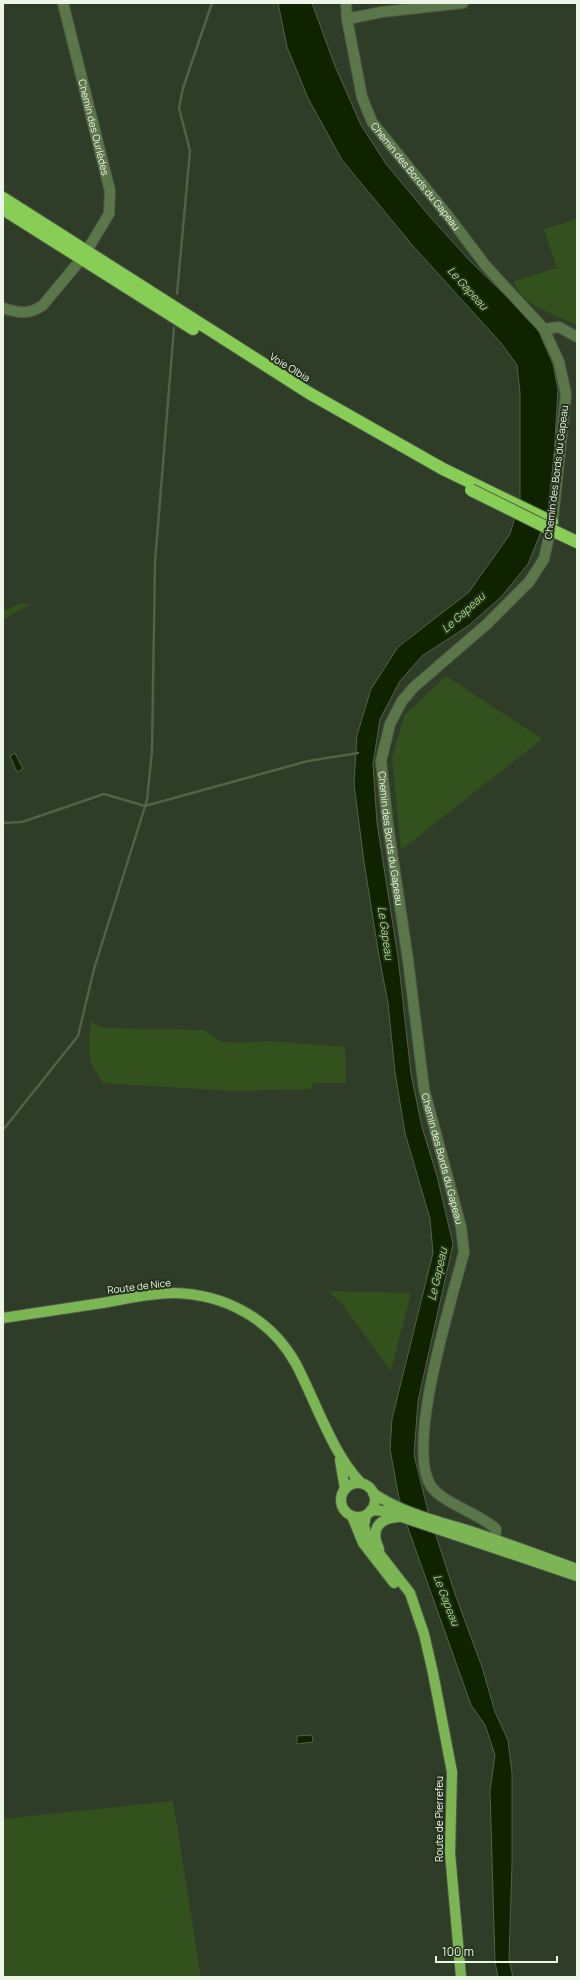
<svg xmlns="http://www.w3.org/2000/svg" width="580" height="1980" viewBox="0 0 580 1980" font-family="Manrope,sans-serif">
  <style>
    .green { fill: #33511d }
    .water { fill: #0f2301; stroke: #516246 }
    .lines { fill: none; stroke-linecap: round; stroke-linejoin: round }
    .stream { stroke: #516246; stroke-width: 2.5 }
    .minor-casing { stroke: #4d5a46; stroke-width: 12 }
    .major-casing { stroke: #4d5a46; stroke-width: 12 }
    .highway-casing { stroke: #4d5a46; stroke-width: 14 }
    .minor { stroke: #5b774a; stroke-width: 10 }
    .major { stroke: #7cb554; stroke-width: 10 }
    .highway { stroke: #88cd56; stroke-width: 12 }
    .highway-bridge-casing { stroke: #4d5a46; stroke-width: 14; stroke-linecap: butt }
    .highway-bridge { stroke: #88cd56; stroke-width: 12 }
    .labels { text-anchor: middle; dominant-baseline: central; stroke-width: 4; stroke-linejoin: round; paint-order: stroke }
    .street-label { font-size: 10px; fill: #ecf5e8; stroke: #25321d }
    .water-label { font-size: 11px; font-style: italic; fill: #a5de7f; stroke: #25321d }
  </style>
  <rect width="100%" height="100%" fill="#2f3c27"/>
  <!-- green -->
  <g class="green">
    <path d="M577,219V325C556,314 520,306 514,281L557,268L544,229Z"/>
    <path d="M21,603L31,605L25,607L3,620V611Z"/>
    <path d="M446,676L542,739L401,850L392,758L404,716Z"/>
    <path d="M92,1021L97,1025L107,1028L204,1030L222,1042L238,1043L268,1041L345,1047L346,1083H313L311,1089L232,1091L103,1083L90,1062L89,1034Z"/>
    <path d="M328,1291L411,1293L391,1371L343,1305Z"/>
    <path d="M173,1801L201,1977H3V1819Z"/>
  </g>
  <!-- water -->
  <g class="water">
    <path d="M278,3H312L335,66L361,125L386,164L431,218L471,262L536,325L553,364L558,389L554,458L548,515L528,564L501,597L468,626L422,656L400,681L380,719L373,764L377,823L398,957L411,1074L422,1127L437,1176L453,1244L418,1401L414,1455L428,1511L455,1594L482,1667L495,1712L508,1740L512,1773V1864L509,1960L513,1977H498L495,1962L490,1791L495,1755L485,1725L471,1705L409,1531L399,1498L390,1449L392,1419L433,1253L430,1219L405,1133L395,1072L388,1003L379,956L364,862L354,784L357,735L371,689L398,647L469,592L510,534L520,500V393L517,365L501,343L413,246L342,160L308,98L287,47Z"/>
    <path d="M15,753L23,769L17,772L10,756Z"/>
    <path d="M312,1735L313,1742L297,1744V1736Z"/>
  </g>
  <g class="lines">
    <!-- stream -->
    <g class="stream">
      <path d="M177,294L190,151L179,108L183,88L212,3"/>
      <path d="M3,823L22,822L104,794L145,806L308,761L358,753"/>
      <path d="M3,1130L78,1036L94,969L147,800L152,751L155,562L174,328"/>
    </g>
    <!-- minor casing -->
    <g class="minor-casing">
      <g id="minor">
        <path id="s1" d="M63,3L110,191L109,214L89,247"/>
        <path id="s2" d="M346,3L347,19L362,97L372,122L449,217L486,266L544,329L559,362L566,394L553,518L544,559L529,582L487,624L414,687L402,701L390,724L381,761L388,826L408,960L424,1089L461,1227L464,1252C452,1299 405,1446 431,1486C442,1503 479,1513 496,1529L494,1546"/>
        <path d="M347,19L382,12L463,3"/>
        <path d="M3,308C18,313 30,315 43,305L78,263"/>
        <path d="M544,329L559,327L577,337"/>
      </g>
    </g>
    <!-- major casing -->
    <g class="major-casing">
      <g id="major">
        <path d="M3,1318C36,1313 69,1308 102,1303C126,1299 150,1293 174,1293C225,1294 271,1319 296,1364C316,1402 332,1453 361,1483"/>
        <path d="M340,1460L345,1489"/>
        <circle cx="358" cy="1500" r="17"/>
        <path d="M373,1493C402,1513 437,1521 470,1531C506,1543 541,1556 577,1569"/>
        <path d="M371,1510L384,1511L577,1576"/>
        <path d="M366,1515L364,1526L368,1539L410,1593L424,1634L433,1673L452,1772L450,1853L461,1977"/>
        <path d="M352,1516L363,1543L394,1583"/>
        <path d="M379,1549C370,1530 378,1518 399,1517"/>
      </g>
    </g>
    <!-- highway casing -->
    <g class="highway-casing">
      <g id="highway">
        <path d="M3,198L309,393L443,469L552,522"/>
        <path d="M3,209L193,329"/>
        <path d="M558,533L577,542"/>
      </g>
    </g>
    <!-- minor -->
    <use href="#minor" class="minor"/>
    <!-- major -->
    <use href="#major" class="major"/>
    <!-- highway -->
    <use href="#highway" class="highway"/>
    <!-- highway-bridge casing -->
    <g class="highway-bridge-casing">
      <path id="highway-bridge" d="M471,490L558,533"/>
    </g>
    <!-- highway-bridge -->
    <use href="#highway-bridge" class="highway-bridge"/>
  </g>
  <g class="labels">
    <!-- street labels -->
    <g class="street-label">
      <text stroke="none"><textPath href="#s1" startOffset="128">Chemin des Ourlèdes</textPath></text>
      <text stroke="none"><textPath href="#s2" startOffset="192">Chemin des Bords du Gapeau</textPath></text>
      <text transform="translate(290 367) rotate(31)">Voie Olbia</text>
      <text transform="translate(556 472) rotate(-83)">Chemin des Bords du Gapeau</text>
      <text stroke="none"><textPath href="#s2" startOffset="971">Chemin des Bords du Gapeau</textPath></text>
      <text stroke="none"><textPath href="#s2" startOffset="1296">Chemin des Bords du Gapeau</textPath></text>
      <text transform="translate(139 1286) rotate(-7)">Route de Nice</text>
      <text transform="translate(439 1819) rotate(-90)">Route de Pierrefeu</text>
    </g>
    <!-- water labels -->
    <g class="water-label">
      <text transform="translate(468 288) rotate(48)">Le Gapeau</text>
      <text transform="translate(463 612) rotate(-42)">Le Gapeau</text>
      <text transform="translate(386 933) rotate(82)">Le Gapeau</text>
      <text transform="translate(437 1274) rotate(-77)">Le Gapeau</text>
      <text transform="translate(447 1600) rotate(69)">Le Gapeau</text>
    </g>
  </g>
  <!-- border -->
  <rect width="580" height="1980" fill="none" stroke="#ecf5e8" stroke-width="8"/>
  <!-- scale -->
  <path d="M436 1956v6h121v-6" fill="none" stroke="#ecf5e8" stroke-width="2"/>
  <text x="442" y="1956" font-size="12" fill="#ecf5e8" stroke="#25321d" stroke-width="3" paint-order="stroke">100 m</text>
</svg>
